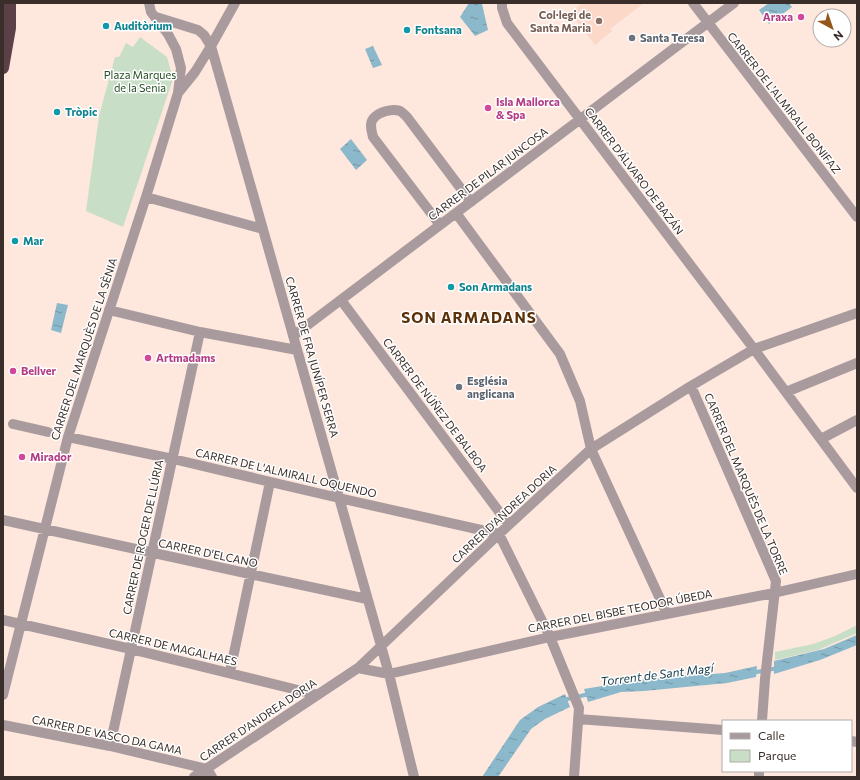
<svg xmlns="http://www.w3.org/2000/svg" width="860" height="780" viewBox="0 0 860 780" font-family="Commissioner,sans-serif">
<defs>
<pattern id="water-ripples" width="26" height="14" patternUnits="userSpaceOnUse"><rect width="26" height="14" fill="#8cb8cb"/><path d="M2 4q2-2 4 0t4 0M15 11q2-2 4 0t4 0" fill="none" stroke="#7396a5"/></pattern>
</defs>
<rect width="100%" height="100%" fill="#fee7dd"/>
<path fill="#fcd8c8" d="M582 3H644L610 29 612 31 595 45 571 13Z"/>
<path fill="#c9dec7" d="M140 37 167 57 173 79 123 227 86 211 99 116 115 57H119L126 43 133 47Z
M857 625V633L818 650 775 660V652L813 644 835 636Z"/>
<path fill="url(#water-ripples)" d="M469 3 482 4 488 30 475 36 460 17Z
M769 3H789L792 7 769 24 759 10Z
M373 46 382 65 373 68 365 49Z
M351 139 367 160 356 170 340 149Z
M57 303 68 305 61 333 51 330Z
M857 635V645L820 660 774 674V661L824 649Z
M757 666 756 677 727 683 644 691 621 692 588 702 584 689 644 679 725 673Z
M565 694 570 707 545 719 531 729 498 777H482L520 720 538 707Z"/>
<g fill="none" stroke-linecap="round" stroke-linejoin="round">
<path stroke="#8cb8cb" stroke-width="4" d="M751 673 778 668
M563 700 589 694"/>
<path stroke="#a99b9d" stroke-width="10" d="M149 3 151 12 168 34 176 49 181 68 178 93
M502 3V8L507 23 754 349 857 488
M693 3 857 217
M156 17 198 30 204 35 211 46 389 674 414 777
M146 197 263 229
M456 213 560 354 580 401 591 449 667 614
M440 225 373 137C372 132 369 124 373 119 378 112 392 108 400 111 402 112 405 115 407 117L471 202
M341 300 509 525
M109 310 200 332 297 350
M293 336 734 3
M691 386 776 581 765 679 762 721
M786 392 857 363
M13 424 48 432
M68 437 173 459 339 498 499 534 550 637 579 708 574 777
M821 439 857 420
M3 520 250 574 367 599
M3 620 131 649 318 695
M358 668 389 674 550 637 774 593 857 574
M230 672 270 482
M3 695 68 437 146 197 178 93 195 72 211 46 235 3
M578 719 723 730
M3 725 110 746 207 769 212 777
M851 741 857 742
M110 746 200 332
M194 777 358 668 499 534 591 449 691 386 754 349 857 313
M759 777V771"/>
<path stroke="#5b4147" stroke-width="12" d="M3 68 10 28V3"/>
</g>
<g fill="#d1479c" stroke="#fff" stroke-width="1.5">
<circle cx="801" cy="17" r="4"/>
<circle cx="488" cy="108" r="4"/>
<circle cx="148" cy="358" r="4"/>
<circle cx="13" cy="371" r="4"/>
<circle cx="22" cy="457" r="4"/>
</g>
<circle fill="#8d6e63" stroke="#fff" stroke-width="1.5" cx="599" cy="21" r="4"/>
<g fill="#0f9aa8" stroke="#fff" stroke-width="1.5">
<circle cx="106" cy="26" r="4"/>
<circle cx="407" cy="30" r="4"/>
<circle cx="57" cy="112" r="4"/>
<circle cx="15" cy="241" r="4"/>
<circle cx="451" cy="287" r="4"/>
</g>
<g fill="#6b7280" stroke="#fff" stroke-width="1.5">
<circle cx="632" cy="38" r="4"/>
<circle cx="459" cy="387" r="4"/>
</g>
<g text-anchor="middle" stroke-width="3" stroke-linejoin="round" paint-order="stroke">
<g font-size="11" font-weight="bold" fill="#785e54" stroke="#fff" text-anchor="end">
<text x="591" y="19">Col·legi de<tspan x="591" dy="13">Santa Maria</tspan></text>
</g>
<g font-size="11" font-weight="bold" fill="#b23c85" stroke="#fff" text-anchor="start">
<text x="793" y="21" text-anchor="end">Araxa</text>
<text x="496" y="106">Isla Mallorca<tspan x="496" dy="13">&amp; Spa</tspan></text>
<text x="156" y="362">Artmadams</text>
<text x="21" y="375">Bellver</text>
<text x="30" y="461">Mirador</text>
</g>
<g font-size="11" font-weight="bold" fill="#0d838f" stroke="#fff" text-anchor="start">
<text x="114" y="30">Auditòrium</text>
<text x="415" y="34">Fontsana</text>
<text x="65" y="116">Tròpic</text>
<text x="23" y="245">Mar</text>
<text x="459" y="291">Son Armadans</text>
</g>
<g font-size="11" font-weight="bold" fill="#5b616d" stroke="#fff" text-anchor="start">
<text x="640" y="42">Santa Teresa</text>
<text x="467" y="385">Església<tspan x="467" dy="13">anglicana</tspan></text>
</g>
<g font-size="11" fill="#244d22" stroke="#fff">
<text x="140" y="79">Plaza Marques<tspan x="140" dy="13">de la Senia</tspan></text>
</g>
<g font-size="11" fill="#392e29" stroke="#fff">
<text transform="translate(784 103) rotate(52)" y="4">CARRER DE L'ALMIRALL BONIFAZ</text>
<text transform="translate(634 171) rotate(53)" y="4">CARRER D'ÁLVARO DE BAZÁN</text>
<text transform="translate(488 174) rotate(-37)" y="4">CARRER DE PILAR JUNCOSA</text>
<text transform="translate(84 349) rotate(-72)" y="4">CARRER DEL MARQUÈS DE LA SÈNIA</text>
<text transform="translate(312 357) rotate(74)" y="4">CARRER DE FRA JUNÍPER SERRA</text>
<text transform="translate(435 405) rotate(53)" y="4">CARRER DE NÚÑEZ DE BALBOA</text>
<text transform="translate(286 473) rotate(13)" y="4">CARRER DE L'ALMIRALL OQUENDO</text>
<text transform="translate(746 484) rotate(67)" y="4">CARRER DEL MARQUÈS DE LA TORRE</text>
<text transform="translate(504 514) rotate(-43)" y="4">CARRER D'ANDREA DORIA</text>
<text transform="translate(143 537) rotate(-78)" y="4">CARRER DE ROGER DE LLÚRIA</text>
<text transform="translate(208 553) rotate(12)" y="4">CARRER D'ELCANO</text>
<text transform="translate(620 611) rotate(-11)" y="4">CARRER DEL BISBE TEODOR ÚBEDA</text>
<text transform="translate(173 647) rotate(13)" y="4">CARRER DE MAGALHAES</text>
<text transform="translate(258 720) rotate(-34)" y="4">CARRER D'ANDREA DORIA</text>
<text transform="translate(107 735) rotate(12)" y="4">CARRER DE VASCO DA GAMA</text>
</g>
<g font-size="12" font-style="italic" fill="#123948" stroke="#fff">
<text transform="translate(657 675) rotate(-7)" y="4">Torrent de Sant Magí</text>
</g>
<g font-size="15" font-weight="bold" letter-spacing="1" fill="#5c3109" stroke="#fff">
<text x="469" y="323">SON ARMADANS</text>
</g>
</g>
<rect width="860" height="780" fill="none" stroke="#392e29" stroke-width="8"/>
<rect x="722" y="720" width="130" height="52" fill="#ffffff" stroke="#b0aba9"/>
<rect x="730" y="733" width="20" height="6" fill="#a99b9d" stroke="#b0aba9"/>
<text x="758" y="740" font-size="12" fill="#392e29">Calle</text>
<rect x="730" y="750" width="20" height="12" fill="#c9dec7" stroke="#b0aba9"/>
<text x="758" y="760" font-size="12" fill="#392e29">Parque</text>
<g transform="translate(832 28) rotate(140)"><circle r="19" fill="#ffffff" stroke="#b0aba9"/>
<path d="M0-3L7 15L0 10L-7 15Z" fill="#95561e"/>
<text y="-6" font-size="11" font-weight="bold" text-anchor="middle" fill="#392e29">N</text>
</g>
</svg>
